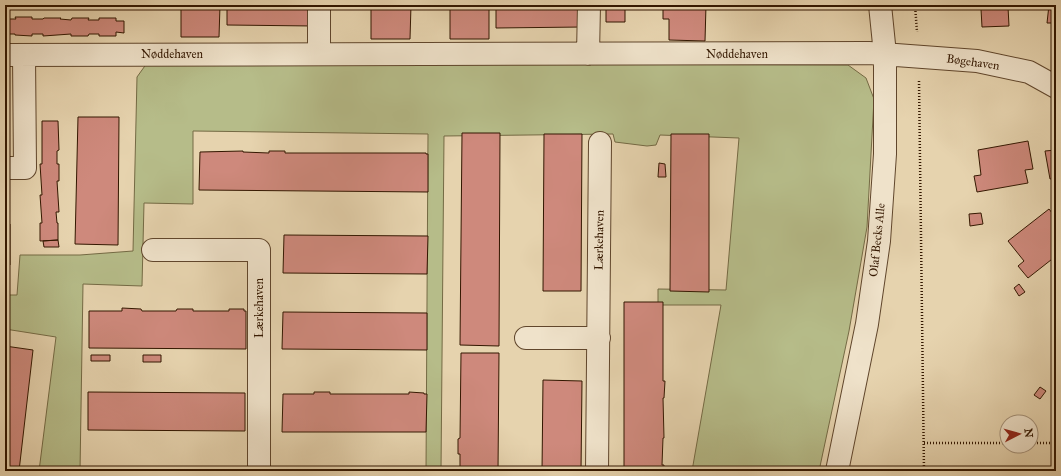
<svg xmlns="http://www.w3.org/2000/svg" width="1061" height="476" viewBox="0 0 1061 476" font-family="'IM FELL Great Primer',serif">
<rect width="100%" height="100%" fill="#e6d3ae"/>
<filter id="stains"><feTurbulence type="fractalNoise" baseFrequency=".005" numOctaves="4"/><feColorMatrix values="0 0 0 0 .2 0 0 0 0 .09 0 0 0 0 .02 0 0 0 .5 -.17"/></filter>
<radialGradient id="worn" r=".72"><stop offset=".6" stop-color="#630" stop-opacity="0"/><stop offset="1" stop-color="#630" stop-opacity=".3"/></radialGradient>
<path fill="#b6bc89" stroke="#746a44" d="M147 63 848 65 866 78 874 99 867 227 849 331 819 471H692L721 305H658V289L726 290 739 138 660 135 656 145 647 146 615 142 613 134 444 136 441 471H426L428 134 193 131V204L144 203 142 286 83 284 80 471H39L56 337 5 329V295H17L20 255H80L133 251 137 77Z"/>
<path fill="#ce897c" stroke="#331700" d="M181 5H220L219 37H181Z
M227 5H313V26L227 25Z
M371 5H411L410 39H371Z
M450 5H489V39H450Z
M496 5H583V27L496 28Z
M606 5H625V22H606Z
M663 5H706L705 41 669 40V19H663Z
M1049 5H1056V23H1047Z
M1008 7 1009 26 982 27 981 9Z
M15 17H32V19H43L44 18H61L60 19 71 20 72 18H89L88 20H99V18H116V21H124V33L116 32V36H99V34H89L88 36H71V34L43 36V34H32V36L15 35V34H5V19H16Z
M78 117H119L118 245 75 244Z
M42 121H58L59 150 57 151V164H59V181H57L59 212H56L57 223H58V240L40 241V223H42L40 195H42L40 164H42Z
M462 133H500L499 346 460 345Z
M544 134H582L581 291H543Z
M671 134H709V292L670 291Z
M1028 141 1033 169 1025 170 1028 183 977 192 974 176 981 175 978 150Z
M1056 150V178L1050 179 1045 151Z
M243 151V152L269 153V151H285V153H426V154H428V192L199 190 200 152Z
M659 163 665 164 666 177H658Z
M1049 209 1056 218V256L1028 278 1018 266 1024 261 1008 241Z
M981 213 983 224 970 226 969 214Z
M5 224H10V265H5Z
M284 235 428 236 427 274 283 273Z
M58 240 59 247H44L43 241Z
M1019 284 1025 292 1019 296 1014 288Z
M624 302H663V381H665L664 398H663L664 438H663L662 465H664V471H624Z
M122 308 141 309 142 311H176L177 309H193V311H229V309H244V311H246V349L89 348V311H122Z
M283 312 427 313V350L282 349Z
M5 346 33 350 19 471H5Z
M461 353H499L498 471H460V454H458V439L460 438Z
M91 355H110V361H91Z
M143 355H161V362H143Z
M543 380 582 381 581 471H542Z
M1040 387 1046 391 1040 399 1034 395Z
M88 392 245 393V431L88 430Z
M314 392H330V394H409V392L424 393V394H427L426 432H282L283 394H314Z
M121 467H141L140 469 245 470V471H88V469H121Z
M283 470 378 471H283Z"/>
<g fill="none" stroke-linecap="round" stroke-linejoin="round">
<defs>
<path id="minor" d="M319 54V5
M588 54 589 5
M5 55 869 53 977 61 1029 72 1056 87
M5 168H25L24 55
M153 250H259V471
M526 338H599
M597 471 600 143
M837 471 867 324 879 241 885 154V54L880 5"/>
</defs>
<use href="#minor" stroke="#60462c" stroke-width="24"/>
<path stroke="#331700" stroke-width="2.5" stroke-dasharray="1 2" stroke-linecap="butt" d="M915 5 917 32
M919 81 924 471
M924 443H1007
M1031 443H1056"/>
<use href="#minor" stroke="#efe2ca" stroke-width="22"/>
</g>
<g text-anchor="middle" stroke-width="3.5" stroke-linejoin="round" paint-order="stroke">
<g font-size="12" fill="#331700" stroke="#efe2ca">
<text x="172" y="58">Nøddehaven</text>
<text x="737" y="58">Nøddehaven</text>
<text transform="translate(973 62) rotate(8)" y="4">Bøgehaven</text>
<text transform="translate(599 240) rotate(-89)" y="4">Lærkehaven</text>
<text transform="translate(877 240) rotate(-84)" y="4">Olaf Becks Alle</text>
<text transform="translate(259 308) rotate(-90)" y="4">Lærkehaven</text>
</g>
</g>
<rect width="1061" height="476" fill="none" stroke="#e6d3ae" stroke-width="20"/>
<rect x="6" y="6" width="1049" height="464" fill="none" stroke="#331700" stroke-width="2"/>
<rect x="10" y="10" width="1041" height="456" fill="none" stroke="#331700"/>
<g transform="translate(1019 434) rotate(84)"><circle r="19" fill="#efe2ca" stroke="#a49179"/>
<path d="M0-3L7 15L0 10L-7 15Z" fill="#8f2418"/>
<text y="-6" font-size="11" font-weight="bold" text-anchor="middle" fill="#331700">N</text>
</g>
<rect width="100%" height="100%" filter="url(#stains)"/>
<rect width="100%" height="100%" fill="url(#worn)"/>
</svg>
